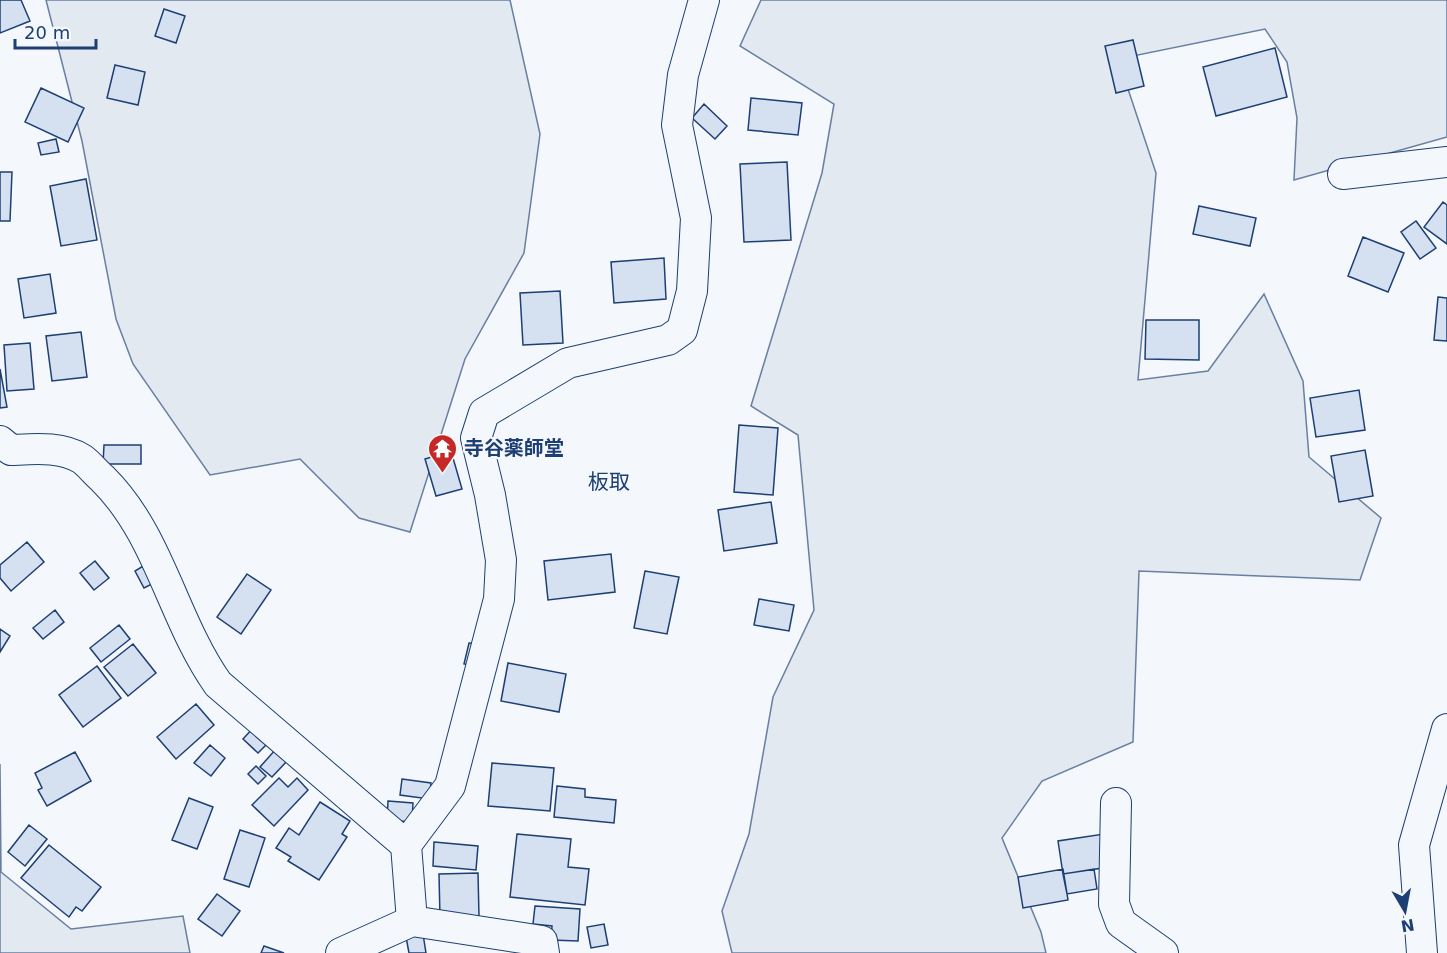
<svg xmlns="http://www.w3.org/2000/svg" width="1447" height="953" viewBox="0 0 1447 953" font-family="'DejaVu Sans','Noto Sans JP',sans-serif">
<rect width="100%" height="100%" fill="#f4f7fb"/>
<path fill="#e3e9f0" stroke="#687fa3" stroke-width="1.5" d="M46 0H510L540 134 524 253 465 359 410 532 359 518 300 459 210 475 133 364 116 319 82 141Z
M761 0H1447V137L1294 180 1297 118 1287 62 1265 29 1118 59 1156 173 1138 380 1208 371 1264 294 1303 381 1309 457 1381 518 1360 580 1139 571 1133 742 1042 781 1002 838 1041 932 1046 953H732L722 911 749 834 773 697 814 610 798 435 751 406 822 173 834 104 740 46Z
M0 764 1 872 71 929 183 916 190 953H0Z"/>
<path fill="#d5e0f0" stroke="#1d3f73" stroke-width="1.5" d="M0 0H21L30 21 0 33Z
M164 9 185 16 176 43 155 36Z
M1133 40 1144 86 1116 93 1105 46Z
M1275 48 1287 97 1216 116 1203 67Z
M115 65 145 72 138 105 107 98Z
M41 88 84 108 68 142 25 122Z
M751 98 802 103 798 135 748 130Z
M704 104 727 126 715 139 692 118Z
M56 139 59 152 41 155 38 143Z
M787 162 791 240 744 242 740 164Z
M0 172H12L10 221H0Z
M86 179 97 240 61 246 50 186Z
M1443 202 1447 205V244L1424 227Z
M1199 206 1256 218 1250 246 1193 234Z
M1416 221 1436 248 1420 259 1401 232Z
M1363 237 1404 253 1388 292 1348 276Z
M664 258 666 299 614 303 611 262Z
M50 274 56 313 24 318 18 279Z
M560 291 563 343 523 345 520 293Z
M1438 297 1447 298V341L1434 340Z
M1146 320H1199V360L1145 359Z
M81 332 87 377 52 381 46 336Z
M30 343 34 389 7 391 4 345Z
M0 369 7 407 0 408Z
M1359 390 1365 430 1316 437 1310 398Z
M739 425 778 428 773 495 734 492Z
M104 445H141V464H103Z
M1365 450 1373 496 1339 502 1331 456Z
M451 451 462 489 436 496 425 459Z
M771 502 777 543 724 551 718 510Z
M27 542 44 562 11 591 0 578V565Z
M611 554 615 592 548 600 544 561Z
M95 561 109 578 94 590 80 573Z
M148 563 158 581 144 588 135 571Z
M645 571 679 577 667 634 634 628Z
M247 574 271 590 241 634 217 617Z
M759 599 794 605 789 631 754 625Z
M55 610 64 622 43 639 33 628Z
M119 625 130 639 101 662 90 648Z
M0 629 10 636 0 652Z
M469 643 481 645 476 666 464 664Z
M133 644 156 673 128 696 104 667Z
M508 663 566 674 559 712 501 701Z
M97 666 121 698 83 727 59 695Z
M196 704 214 725 176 759 157 737Z
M254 727 269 742 258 753 243 739Z
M210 745 225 758 211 776 194 763Z
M276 749 288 760 272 777 260 767Z
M75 752 91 781 47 806 38 790 42 788 35 773Z
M492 763 554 768 550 811 488 806Z
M256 766 266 776 258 784 248 774Z
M279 778 288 787 297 778 308 790 274 826 252 805Z
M402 779 431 783 429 799 400 795Z
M557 786 585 789V797L616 800 614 823 554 817Z
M189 798 213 807 197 849 172 840Z
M388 801 413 803 412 822 387 820Z
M320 802 350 821 342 834 347 837 319 880 288 861 291 857 276 848 289 828 299 835Z
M29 825 47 839 25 866 8 852Z
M240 830 265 838 249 887 224 879Z
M517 834 571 839 568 867 589 869 585 905 510 897Z
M1104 834 1109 867 1063 874 1058 841Z
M434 842 478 846 476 870 433 866Z
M49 845 101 887 82 911 76 907 69 917 21 878Z
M1063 869 1068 900 1023 908 1018 877Z
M1094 869 1097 889 1067 894 1063 874Z
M478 873 479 917 440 918 439 874Z
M217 894 240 911 222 936 198 919Z
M535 906 580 909 578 941 551 940 552 926 533 924Z
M604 924 608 945 591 948 587 927Z
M423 934 426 953H409L406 937Z
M264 946 284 953H261Z"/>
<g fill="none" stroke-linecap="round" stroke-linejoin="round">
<defs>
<path id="minor" d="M1343 174 1447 162
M0 441 11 450C34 449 61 446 82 459 89 464 96 473 102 478 160 535 172 619 218 684L406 845
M1116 803 1114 904 1121 923 1163 953
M341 953 412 921
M544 953 542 941 412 921 406 845 450 786 499 599 501 560 490 495 476 438 484 413 568 363 668 340 682 330 692 291 696 218 677 125 683 75 704 0
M1422 953 1414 845 1447 729"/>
</defs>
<use href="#minor" stroke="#1d3f73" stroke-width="32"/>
<use href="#minor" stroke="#f4f7fb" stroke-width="30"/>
</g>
<defs>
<symbol id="temple-pin" viewBox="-11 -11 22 30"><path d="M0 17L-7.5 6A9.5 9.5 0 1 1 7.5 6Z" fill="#c62828" stroke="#f4f7fb"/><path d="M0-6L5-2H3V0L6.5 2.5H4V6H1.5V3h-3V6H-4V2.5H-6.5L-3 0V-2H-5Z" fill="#fff"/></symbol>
</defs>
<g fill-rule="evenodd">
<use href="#temple-pin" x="426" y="432" width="33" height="45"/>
</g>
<g text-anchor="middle" stroke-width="4.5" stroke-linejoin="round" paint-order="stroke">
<g font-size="20" font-weight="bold" fill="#1d3f73" stroke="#f4f7fb" text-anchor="start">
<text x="464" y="455">寺谷薬師堂</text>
</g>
<g font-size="21" fill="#1d3f73" stroke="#f4f7fb">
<text x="609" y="489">板取</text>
</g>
</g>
<g transform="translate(1405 911) rotate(170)" stroke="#f4f7fb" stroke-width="4.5" paint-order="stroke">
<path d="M0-4.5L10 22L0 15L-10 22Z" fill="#1d3f73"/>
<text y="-9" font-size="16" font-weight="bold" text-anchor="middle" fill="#1d3f73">N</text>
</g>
<path d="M15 39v9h81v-9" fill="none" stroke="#1d3f73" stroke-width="3"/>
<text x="24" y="39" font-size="18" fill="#1d3f73" stroke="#f4f7fb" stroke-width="4.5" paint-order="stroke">20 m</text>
</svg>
